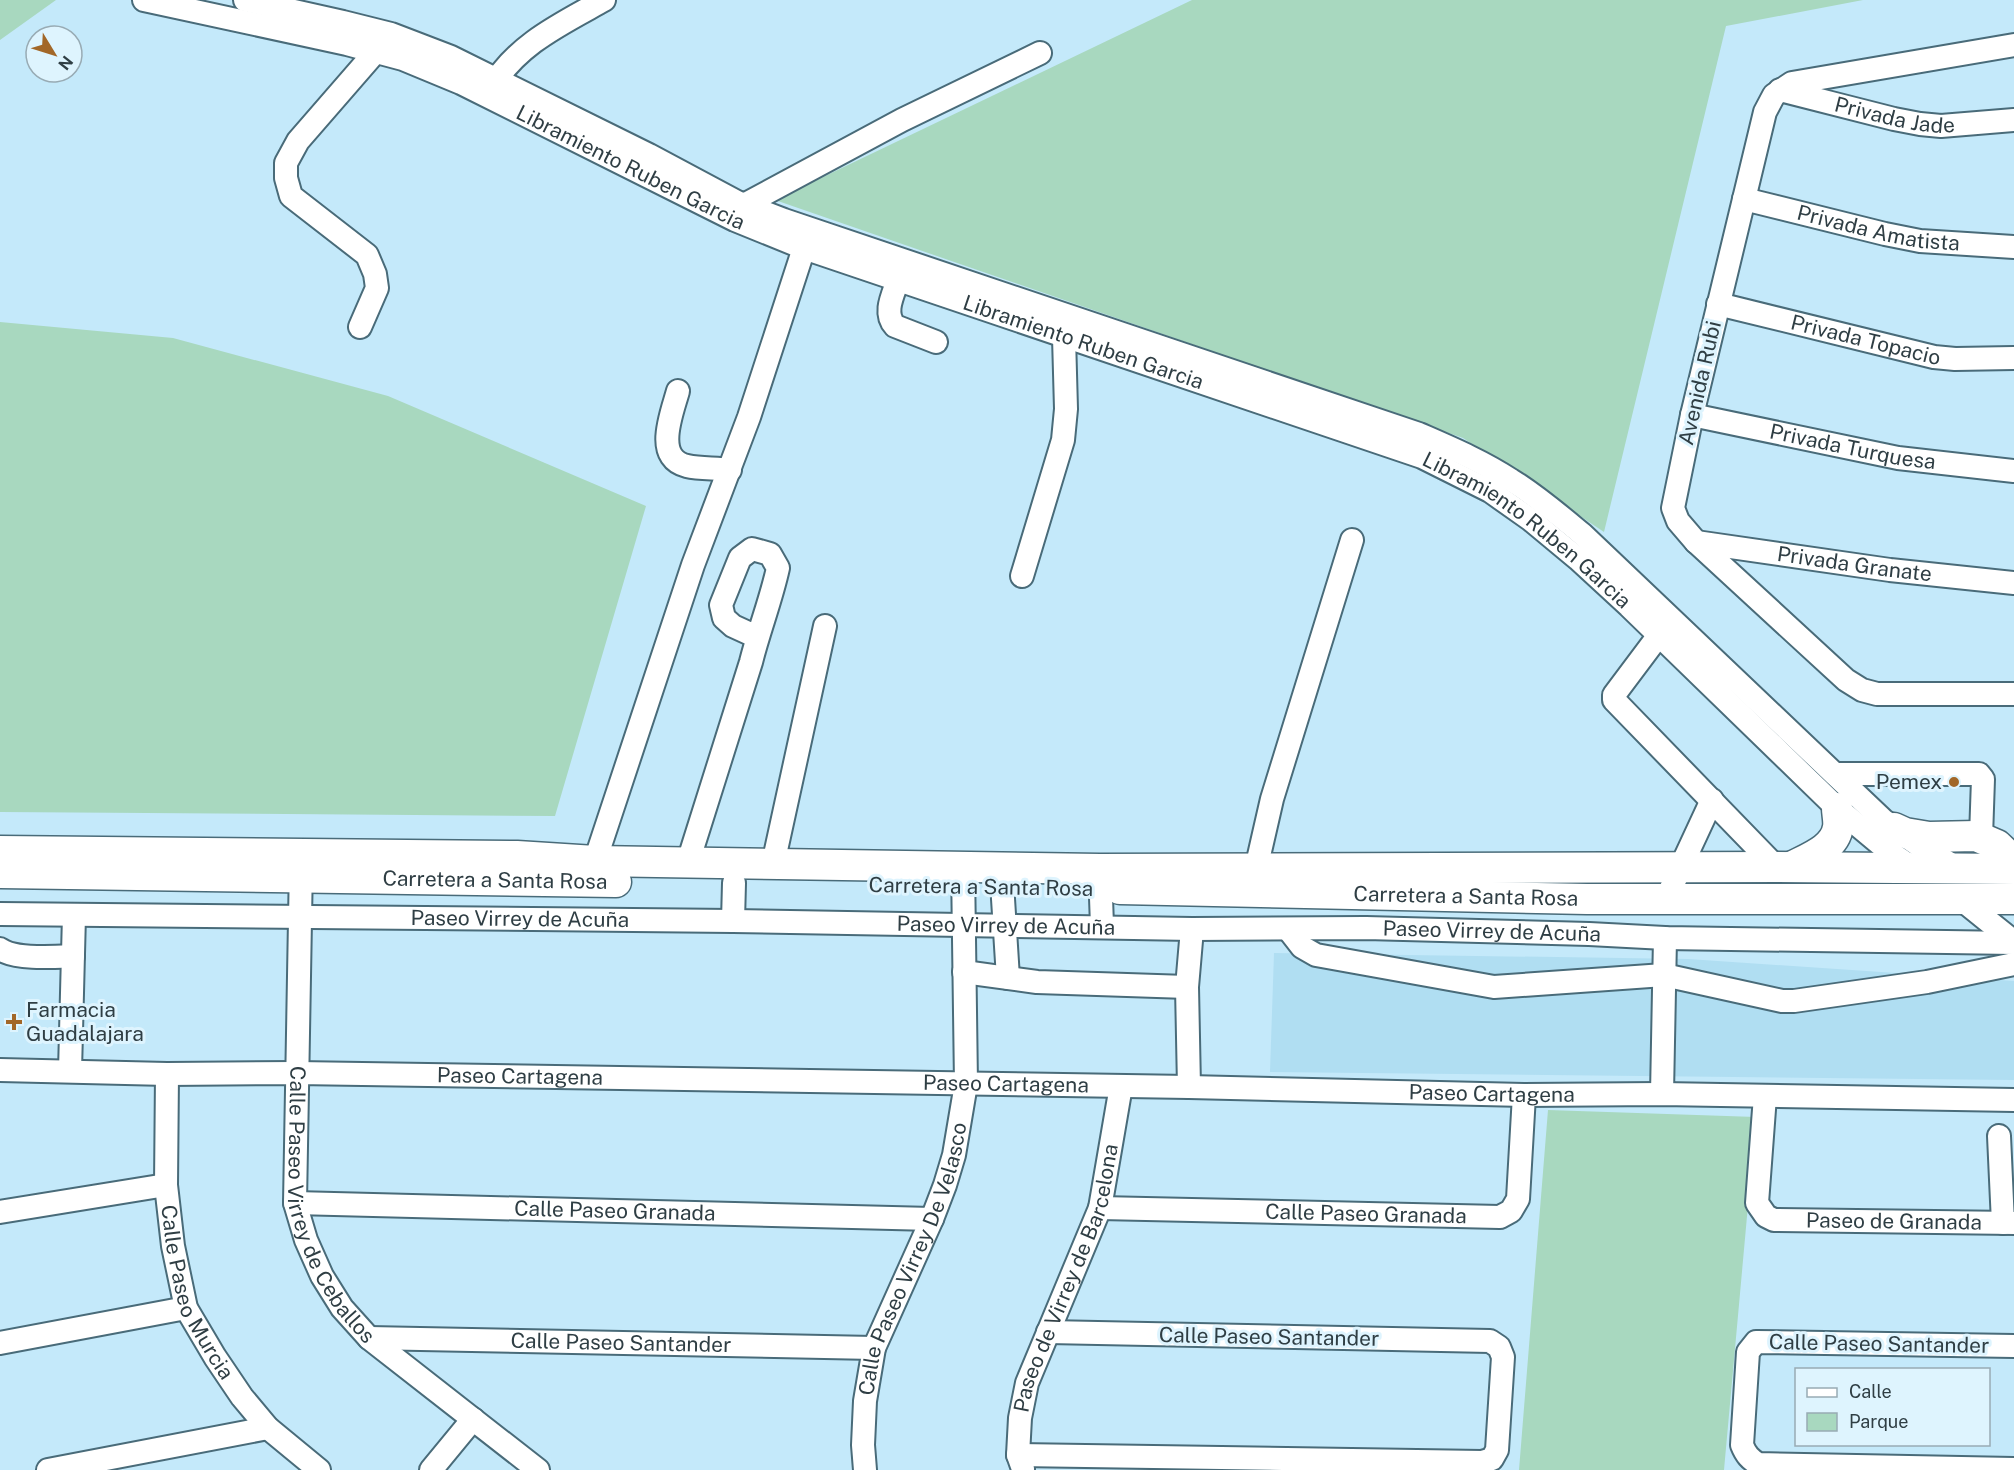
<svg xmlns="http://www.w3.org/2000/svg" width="2014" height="1470" viewBox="0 0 2014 1470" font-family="'Public Sans',sans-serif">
<rect width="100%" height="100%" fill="#c4e9fa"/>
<path fill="#b0def2" d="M1274 953 1688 959 2014 981V1080L1270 1072Z"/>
<path fill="#a8d8bf" d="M0 0H56L0 40Z
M1192 0H1863L1726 26 1604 532 1463 438 775 200Z
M0 322 173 338 388 396 646 506 555 816 0 812Z
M1548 1110 1756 1117 1724 1470H1519Z"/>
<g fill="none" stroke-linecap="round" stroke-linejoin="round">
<defs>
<g id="minor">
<path id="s1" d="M144 0 347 44 403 59 461 83 735 220 804 248 1422 457 1490 491 1531 520 1578 559 1629 606 1837 808 1891 853 1916 870"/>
<path d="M245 0 343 22 391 34 451 57 649 155 737 202 784 220 1419 434C1451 448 1482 461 1511 480 1537 496 1559 515 1582 534L1883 820 1917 844 1957 868"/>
<path d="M2014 45 1792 83 1774 95 1765 112 1692 415 1673 508 1678 521 1696 542 1846 680 1862 690 1877 694H2014"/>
<path d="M490 90C515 45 561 24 604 0"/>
<path id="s2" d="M1780 90 1894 119 1920 124 1941 126 2014 120"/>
<path id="s3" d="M1744 199 1885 234 1920 241 2014 247"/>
<path d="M744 205 902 120 1040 53"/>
<path d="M898 280C893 295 883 313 895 326L936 342"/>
<path id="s4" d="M1718 304 1934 357 1955 359 2014 358"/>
<path d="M360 327 377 288 375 274 367 255 291 196 286 178V163L298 141 384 42"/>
<path d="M678 391C672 413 653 458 687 466 700 469 716 468 730 470"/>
<path id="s5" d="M1692 415 1898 458 2014 471"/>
<path id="s6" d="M1696 542 1890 570 2014 583"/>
<path d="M1022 576 1063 440 1066 409 1064 337"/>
<path d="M1659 635 1614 695V700L1776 867"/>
<path d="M1835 774H1979L1983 779 1981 837"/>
<path d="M595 861 693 565 749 417 804 248"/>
<path d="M688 862 751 662C759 630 771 600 778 568L770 554 752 549 740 558 721 605 724 618 733 626 757 637"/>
<path id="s7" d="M301 863 295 1203 306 1240 322 1276 342 1308 369 1338 538 1470"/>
<path d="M773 864 825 626"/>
<path d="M1001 867 1008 978"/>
<path d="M1100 869 1102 926"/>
<path d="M1253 882 1272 799 1352 540"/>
<path d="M1957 896 2014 942"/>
<path d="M1666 899 1712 800"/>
<path id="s8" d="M0 914 733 921 1192 929 1366 928 1589 934 1665 938 2014 943"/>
<path d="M733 921 734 883"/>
<path d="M1288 929 1302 947 1316 955 1494 987 1664 975 1782 1001H1794L1927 982 2014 964"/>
<path d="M0 949C15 960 54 957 73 956"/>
<path d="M964 972 1037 982 1187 987"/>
<path id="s9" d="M0 1070 167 1074 297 1073 1189 1087 1524 1095 1662 1094 2014 1100"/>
<path d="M70 1071 74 915"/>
<path id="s10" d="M167 1074 166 1185 173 1246 186 1308 215 1357 242 1397 268 1428 319 1470"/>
<path d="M1189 1087 1187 987 1192 929"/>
<path d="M1662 1094 1665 938"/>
<path id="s11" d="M1765 1096 1757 1203 1766 1216 1774 1220 2014 1223"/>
<path d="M1999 1136 2003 1223"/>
<path id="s12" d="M295 1203 932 1219"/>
<path id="s13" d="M1100 1208 1500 1217 1511 1211 1518 1199 1524 1095"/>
<path d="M0 1212 166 1185"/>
<path id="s14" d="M369 1338 874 1348"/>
<path d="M0 1343 186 1308"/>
<path d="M2014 1346 1756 1342 1748 1352 1742 1445C1746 1455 1750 1459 1758 1464L2014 1469"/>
<path d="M1018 1455 1482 1462 1492 1459 1497 1450 1503 1357 1499 1347 1490 1341 1048 1332"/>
<path id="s15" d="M1023 1469 1018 1455 1020 1418 1027 1383 1100 1208 1121 1086"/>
<path d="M48 1470 268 1428"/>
<path d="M431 1470 473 1419"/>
<path id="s16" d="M865 1470 863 1445 865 1401 874 1348 932 1219 945 1185 954 1155 966 1084 963 866"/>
</g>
<g id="major">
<path d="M1894 828 1905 833 1929 837 1976 836 1997 845 2014 861"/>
<path d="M0 851 517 856 595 861 1100 869 1776 867 2014 869"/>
<path d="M1791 867C1808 858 1835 849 1838 827 1839 821 1837 814 1837 808"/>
<path id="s17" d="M0 873 616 882"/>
<path id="s18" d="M1120 889 1587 899H2014"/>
</g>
</defs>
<use href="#minor" stroke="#496b79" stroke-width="26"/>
<use href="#major" stroke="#496b79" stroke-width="33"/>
<use href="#minor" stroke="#fff" stroke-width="22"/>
<use href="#major" stroke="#fff" stroke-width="30"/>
</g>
<g fill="#a26728" stroke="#def4fe" stroke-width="2">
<circle cx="1954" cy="782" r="6"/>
<path d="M11 1013h6v6h6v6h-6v6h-6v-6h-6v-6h6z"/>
</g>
<g text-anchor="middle" stroke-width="6" stroke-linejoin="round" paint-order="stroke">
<g font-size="21" fill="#2f3e44" stroke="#def4fe">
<text dy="7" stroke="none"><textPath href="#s2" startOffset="118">Privada Jade</textPath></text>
<text dy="7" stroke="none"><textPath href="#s1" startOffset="518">Libramiento Ruben Garcia</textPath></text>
<text dy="7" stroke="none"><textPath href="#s3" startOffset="138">Privada Amatista</textPath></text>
<text dy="7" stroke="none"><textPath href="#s4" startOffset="152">Privada Topacio</textPath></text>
<text dy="7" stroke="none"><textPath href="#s1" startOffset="1004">Libramiento Ruben Garcia</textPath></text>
<text transform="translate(1700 383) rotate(-77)" y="7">Avenida Rubi</text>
<text dy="7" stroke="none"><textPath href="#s5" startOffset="164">Privada Turquesa</textPath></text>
<text dy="7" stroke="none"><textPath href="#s1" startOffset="1490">Libramiento Ruben Garcia</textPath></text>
<text dy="7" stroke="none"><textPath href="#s6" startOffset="160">Privada Granate</textPath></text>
<text dy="7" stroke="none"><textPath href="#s17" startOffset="495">Carretera a Santa Rosa</textPath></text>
<text transform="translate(981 887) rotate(1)" y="7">Carretera a Santa Rosa</text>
<text dy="7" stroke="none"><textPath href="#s18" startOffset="346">Carretera a Santa Rosa</textPath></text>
<text dy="7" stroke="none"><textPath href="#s8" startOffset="520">Paseo Virrey de Acuña</textPath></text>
<text dy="7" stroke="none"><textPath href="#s8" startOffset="1006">Paseo Virrey de Acuña</textPath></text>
<text dy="7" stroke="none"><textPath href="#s8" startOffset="1492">Paseo Virrey de Acuña</textPath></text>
<text dy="7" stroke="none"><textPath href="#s9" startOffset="520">Paseo Cartagena</textPath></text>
<text dy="7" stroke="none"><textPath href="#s9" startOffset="1006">Paseo Cartagena</textPath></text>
<text dy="7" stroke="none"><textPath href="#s9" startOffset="1492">Paseo Cartagena</textPath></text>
<text dy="7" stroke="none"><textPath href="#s7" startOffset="351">Calle Paseo Virrey de Ceballos</textPath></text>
<text dy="7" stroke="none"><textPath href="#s12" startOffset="320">Calle Paseo Granada</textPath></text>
<text dy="7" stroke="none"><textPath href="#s13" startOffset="266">Calle Paseo Granada</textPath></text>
<text dy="7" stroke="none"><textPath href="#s11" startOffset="252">Paseo de Granada</textPath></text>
<text dy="7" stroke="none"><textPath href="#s16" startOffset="220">Calle Paseo Virrey De Velasco</textPath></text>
<text dy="7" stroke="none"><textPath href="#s15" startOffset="200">Paseo de Virrey de Barcelona</textPath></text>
<text dy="7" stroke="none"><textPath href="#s10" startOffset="224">Calle Paseo Murcia</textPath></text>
<text transform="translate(1269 1337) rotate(1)" y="7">Calle Paseo Santander</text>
<text dy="7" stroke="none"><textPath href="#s14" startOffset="252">Calle Paseo Santander</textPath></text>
<text transform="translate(1879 1344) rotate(1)" y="7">Calle Paseo Santander</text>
</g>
<g font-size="21" fill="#2f3e44" stroke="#def4fe" text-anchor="end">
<text x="1942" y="789">Pemex</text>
<text x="26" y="1017" text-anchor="start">Farmacia<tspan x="26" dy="24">Guadalajara</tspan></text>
</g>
</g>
<rect x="1795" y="1368" width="195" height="78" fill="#def4fe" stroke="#98abb4" stroke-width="1.5"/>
<rect x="1807" y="1388" width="30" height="9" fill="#ffffff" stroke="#98abb4" stroke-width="1.5"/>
<text x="1849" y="1398" font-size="18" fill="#2f3e44">Calle</text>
<rect x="1807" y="1413" width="30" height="18" fill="#a8d8bf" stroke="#98abb4" stroke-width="1.5"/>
<text x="1849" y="1428" font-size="18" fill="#2f3e44">Parque</text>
<g transform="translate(54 54) rotate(128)"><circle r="28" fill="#def4fe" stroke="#98abb4" stroke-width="1.5"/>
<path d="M0-4.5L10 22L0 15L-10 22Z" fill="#a26728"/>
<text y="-9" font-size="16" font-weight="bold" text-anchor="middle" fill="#2f3e44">N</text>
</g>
</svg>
